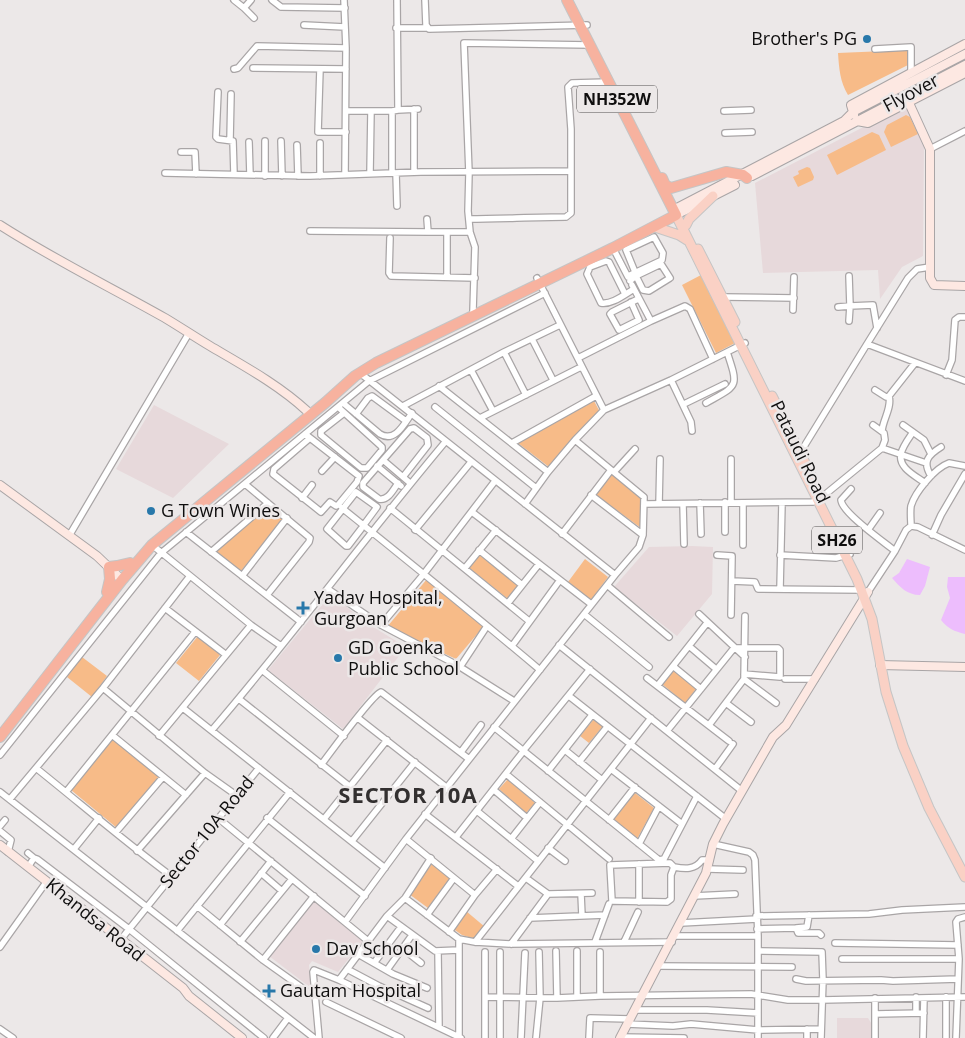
<svg xmlns="http://www.w3.org/2000/svg" width="965" height="1038" viewBox="0 0 965 1038" font-family="'Open Sans',sans-serif">
<rect width="100%" height="100%" fill="#ece8e8"/>
<path fill="#e7d9db" d="M906 105 924 141 923 256 902 267 880 299 878 270 763 273 755 183Z
M154 405 229 444 173 498 116 469Z
M692 546 713 547 712 594 677 636 614 587 649 547Z
M331 594 365 622 406 647 343 729 268 670Z
M314 901 363 941 338 972 312 961 309 965 311 988 269 956Z
M837 1018H868L873 1026V1038H837Z"/>
<path fill="#f7bb88" d="M908 50V65L848 95C840 82 839 68 838 53Z
M906 115 910 117 918 134 891 147 884 132 887 125Z
M872 132 879 135 886 150 837 175 827 155Z
M807 167 810 168 814 177 813 180 798 187 793 177 799 174 798 171Z
M701 275 735 343 716 353 682 285Z
M594 401 600 412 549 467 518 443Z
M612 474 641 498V528L596 495Z
M267 506 283 519 241 571 216 551Z
M480 555 518 585 508 599 469 568Z
M585 559 608 577 591 600 568 582Z
M427 579 484 626 456 659 387 627Z
M198 636 220 655 199 681 176 663Z
M82 657 107 676 92 697 67 677Z
M673 670 696 689 685 703 662 684Z
M594 719 603 726 589 743 580 736Z
M113 738 159 776 117 828 71 790Z
M508 779 535 803 526 813 499 789Z
M635 793 654 808 637 839 613 820Z
M432 864 450 878 428 908 409 894Z
M466 911 485 927 475 939 462 935 452 928Z"/>
<path fill="#edbdfd" d="M907 559 930 567 925 586 920 595C907 595 900 587 892 578L899 573Z
M948 577H965V634C954 631 948 629 941 620L950 598 947 587Z"/>
<g fill="none" stroke-linecap="round" stroke-linejoin="round">
<defs>
<path id="street" d="M234 0 244 8
M251 0 244 8 254 18
M272 0 281 7 345 8
M344 0 346 48 345 174
M425 0 426 25 429 29 587 25
M304 25 345 27
M396 28H427
M875 49 911 47V73
M253 68 346 69
M234 69 238 68 257 46 346 48
M320 69 318 132H346
M218 92 216 137 218 139 233 141 234 174
M414 109V172
M398 110 418 109
M346 111H392V173
M392 111 398 110V108L397 0
M724 111 751 110
M725 133 752 132
M230 140 231 94
M265 141V176
M281 141 282 176
M249 142 250 175
M320 143V176
M297 145 298 176
M930 149 965 131
M181 152H195L196 174
M165 173 310 176 421 172 570 171
M370 173 371 111
M396 173 397 206
M469 219C501 219 533 217 566 217L571 213V129L568 87 572 83 608 82
M310 231 428 232 427 219
M428 232H470
M390 238 389 273 391 276 475 278
M613 248 628 277
M628 276 662 260 663 253 654 237 626 250 635 272
M849 276 850 306 873 305 877 328
M447 277V232
M537 278 604 410
M630 281 636 276 661 264 670 278 649 291 643 290 636 276
M632 285 651 321
M625 294 609 262 606 261 590 267 587 274 601 303C612 305 625 294 634 289
M724 297 794 298
M631 302 639 320 619 330 610 314 612 312 638 299
M838 307 850 306 849 321
M793 310 794 277
M473 311 475 247 470 232 468 211 469 173 464 43 590 45
M532 339 553 380
M867 344 908 278 917 269 930 267
M504 352 526 395
M578 358 651 321 685 306 690 309 713 359
M471 370 493 411
M360 373 615 575
M946 375 952 360 955 320 959 317H965
M671 380 691 422 692 431
M439 386 548 472
M875 390 886 397 889 396 915 363
M343 403 380 434C395 443 404 424 412 413
M706 403C738 385 739 388 727 352
M684 404 725 384
M403 406 504 352 560 325
M338 407 382 447V450L367 468H361L321 435V431L344 413
M435 407 536 488
M356 414 368 398 372 396 406 421
M480 418 581 367
M903 425 924 440 931 454
M882 431C883 419 892 408 889 396
M913 432C909 438 902 447 901 454 898 468 916 476 925 483
M305 434 359 476 357 482 338 505 336 506 330 502 321 512 273 474 274 469 310 438
M575 440 644 497 643 535
M512 443 596 396
M882 448 926 463
M800 453 867 344 965 381
M731 459V502
M383 460 410 483
M377 466 401 486
M322 471 335 457
M614 472 635 449
M931 476C922 462 928 455 941 447
M398 483C393 490 388 501 379 499L363 487V483L410 429 414 428 427 438 428 445 403 477
M245 484 310 538 309 542 267 595
M851 489 841 500C842 513 884 542 895 551
M302 498 312 485
M700 503 701 534
M525 504 548 472 575 440 604 410 671 380 745 343
M644 504 813 502 822 497 882 448 885 440 884 433 873 425
M659 504 660 459
M683 504 684 544
M342 508C408 561 475 615 540 670
M390 508 529 621
M472 512 591 604
M911 526C911 520 910 513 911 506 915 492 935 468 949 463L965 466
M911 526 918 527 965 550
M361 529 348 546H346L327 529 356 492 377 507 363 526
M415 530 471 462
M868 530 880 513
M186 532 301 622
M725 532V502
M562 534 611 470
M932 535 941 515 965 474
M69 536 189 333
M152 545 251 625 281 646
M743 545V503
M479 550 522 585
M211 552 268 503
M717 555 732 556 731 615
M780 555 836 558 850 554
M465 568 496 530
M242 576 287 518
M732 581 755 582 758 589 862 590
M607 585 669 637
M328 589 381 625 457 665 514 701
M780 589 782 503
M868 592 895 551 906 530 911 526
M508 603 539 564
M165 608 225 654
M584 614 649 667
M699 614 745 657
M381 625 423 575 495 481
M559 645 742 791
M512 646 560 580
M689 646 716 669
M673 666 701 689
M460 667 487 626
M262 670 344 736
M647 678 729 741
M744 679 776 703
M785 679H815
M658 685 707 623
M103 688 205 773 236 795
M569 696 726 819
M239 699 349 786
M726 703 751 722
M183 708 385 868
M358 718 446 787
M709 725 744 679 745 616
M494 727 659 860 664 859 697 796
M212 730C293 636 366 536 446 441
M667 731 734 648H778L780 650V677L744 674
M112 735 186 795
M159 736 251 625
M565 750 602 780
M523 751 590 669
M461 752 481 725
M0 755 161 553 369 381 545 293
M579 762 607 727
M321 765C331 752 371 696 381 692L469 759
M36 768C81 804 125 842 171 876
M611 769 682 824
M715 769 733 744
M548 771 592 715
M506 774 609 859
M494 790 527 818
M0 792 314 1038
M66 792 195 632
M10 799 103 688 190 576
M477 811 538 861
M425 814 518 886
M218 818 368 941
M267 818 365 896
M324 819 387 740
M609 820 635 787
M0 826 5 820
M0 831 11 840 8 852
M116 832 163 777
M456 837 522 753
M406 839 475 895
M511 839 540 802
M352 841 415 762
M639 844 659 806
M713 844 749 852 753 855 755 860 758 936V1038
M548 848 565 861
M74 849 99 818
M137 851 205 773
M28 853 34 858
M28 867 34 858 37 859 129 929 264 1038
M674 867 670 863 610 865 612 901 667 902 671 899V875L674 867C685 869 695 870 702 860H709
M708 869 743 870
M261 873 282 891
M526 878 548 894 592 893
M581 894 582 916
M694 896 735 894
M405 898 459 939 475 942 511 944 672 942
M639 902V864
M197 906 263 960 315 997
M427 915 454 878
M387 916 435 951 459 950
M756 916 869 914 902 910 965 907
M530 918 605 915
M345 922 406 839 615 575 639 547 643 535 591 495
M681 923 757 919
M220 925 271 861
M796 928 807 927 809 915
M757 929 796 928 798 933H819L821 935
M177 931 290 792
M449 932 475 895 497 869
M674 936H758
M240 942 292 879
M475 942 651 718
M595 942 609 904
M624 942 638 912
M118 943 259 768
M835 943 958 945
M511 944 548 894
M0 947 47 881
M402 948 421 963
M556 951 557 998
M577 951V997
M758 951 822 952 823 980 821 1038
M438 952 439 1027
M485 952V1038
M600 952V996
M358 954 393 974 427 988
M842 959H959
M263 960 314 896
M374 963 401 927
M658 966 792 967
M347 969 379 986 428 1008
M387 970 412 935
M796 979 806 981 881 980 893 981 958 979
M339 980 387 916 405 898 431 858
M485 997 557 998 600 996 751 994 788 1000H822L965 997
M326 1002 401 1038
M635 1010H707L758 1013
M916 1013V997
M875 1014 924 1013
M627 1024 673 1026 691 1024 758 1030 821 1029
M0 1029 13 1038
M459 1037V939
M621 1037 684 1038
M273 1038 288 1018
M319 1038 313 972 314 970 339 980 461 1038
M500 1038V952
M521 1038 525 953
M536 1038 540 998 539 952
M589 1038 590 1018 630 1019
M807 1038V1029
M875 1038V998
M923 1038 924 998
M946 1038V997
M956 1038 959 959 956 922 958 919 965 917"/>
<path id="secondary" d="M909 103 930 149V278L934 285 965 286
M854 115 851 105 965 44
M857 121 868 123 965 73
M752 176 965 65
M673 210 844 121 853 112 965 54
M676 215 735 185
M0 225C53 259 110 287 165 318 180 327 195 337 210 346 244 366 279 385 307 411
M0 485 97 556 122 580
M880 665 965 667
M0 845 183 988 189 996 242 1038
M620 1038 706 873 713 844 723 824 773 737 786 725 868 592"/>
<path id="primary" d="M676 215 857 579 872 619 886 692 903 746 929 808 965 877
M686 225 689 219 713 196
M655 227 679 235 687 240
M698 249 735 322
M772 396 813 479"/>
<path id="highway" d="M662 178 665 185 671 188 726 172 743 175 747 178
M107 592 110 579 109 567 117 566 130 563
M0 737 122 580 152 545 325 403 355 376 376 363 613 248 676 215 567 0"/>
</defs>
<use href="#street" stroke="#a9a5a6" stroke-width="8"/>
<use href="#secondary" stroke="#a9a5a6" stroke-width="10"/>
<use href="#primary" stroke="#c5c5c5" stroke-width="11"/>
<use href="#highway" stroke="#c5c5c5" stroke-width="12"/>
<use href="#street" stroke="#fff" stroke-width="5.5"/>
<use href="#secondary" stroke="#fde8e2" stroke-width="8"/>
<use href="#primary" stroke="#fad1c5" stroke-width="9"/>
<use href="#highway" stroke="#f7b29f" stroke-width="10"/>
</g>
<g fill="#2878aa" stroke="#ece8e8" stroke-width="2">
<circle cx="867" cy="39" r="5"/>
<circle cx="151" cy="511" r="5"/>
<path d="M300.5 600.5h5v5h5v5h-5v5h-5v-5h-5v-5h5z"/>
<circle cx="338" cy="658" r="5"/>
<circle cx="316" cy="949" r="5"/>
<path d="M266.5 983.5h5v5h5v5h-5v5h-5v-5h-5v-5h5z"/>
</g>
<g text-anchor="middle" stroke-width="5" stroke-linejoin="round" paint-order="stroke">
<g fill="#ece8e8" stroke="#514f4f" stroke-width="1">
<rect x="577" y="85.5" width="80" height="27" rx="4"/>
<rect x="812" y="526.5" width="50" height="27" rx="4"/>
</g>
<g font-size="16" font-weight="bold" fill="#0f0e0e">
<text x="617" y="105">NH352W</text>
<text x="837" y="546">SH26</text>
</g>
<g font-size="18" fill="#0f0e0e" stroke="#ece8e8" text-anchor="start">
<text x="857" y="45" text-anchor="end">Brother's PG</text>
<text x="161" y="517">G Town Wines</text>
<text x="314" y="604">Yadav Hospital,<tspan x="314" dy="21">Gurgoan</tspan></text>
<text x="348" y="654">GD Goenka<tspan x="348" dy="21">Public School</tspan></text>
<text x="326" y="955">Dav School</text>
<text x="280" y="997">Gautam Hospital</text>
</g>
<g font-size="18" fill="#0f0e0e" stroke="#ece8e8">
<text transform="translate(911 93) rotate(-28)" y="6">Flyover</text>
<text transform="translate(800 452) rotate(64)" y="6">Pataudi Road</text>
<text transform="translate(207 832) rotate(-51)" y="6">Sector 10A Road</text>
<text transform="translate(95 920) rotate(39)" y="6">Khandsa Road</text>
</g>
<g font-size="22" font-weight="bold" letter-spacing="1" fill="#333030" stroke="#ece8e8">
<text x="408" y="803">SECTOR 10A</text>
</g>
</g>
</svg>
